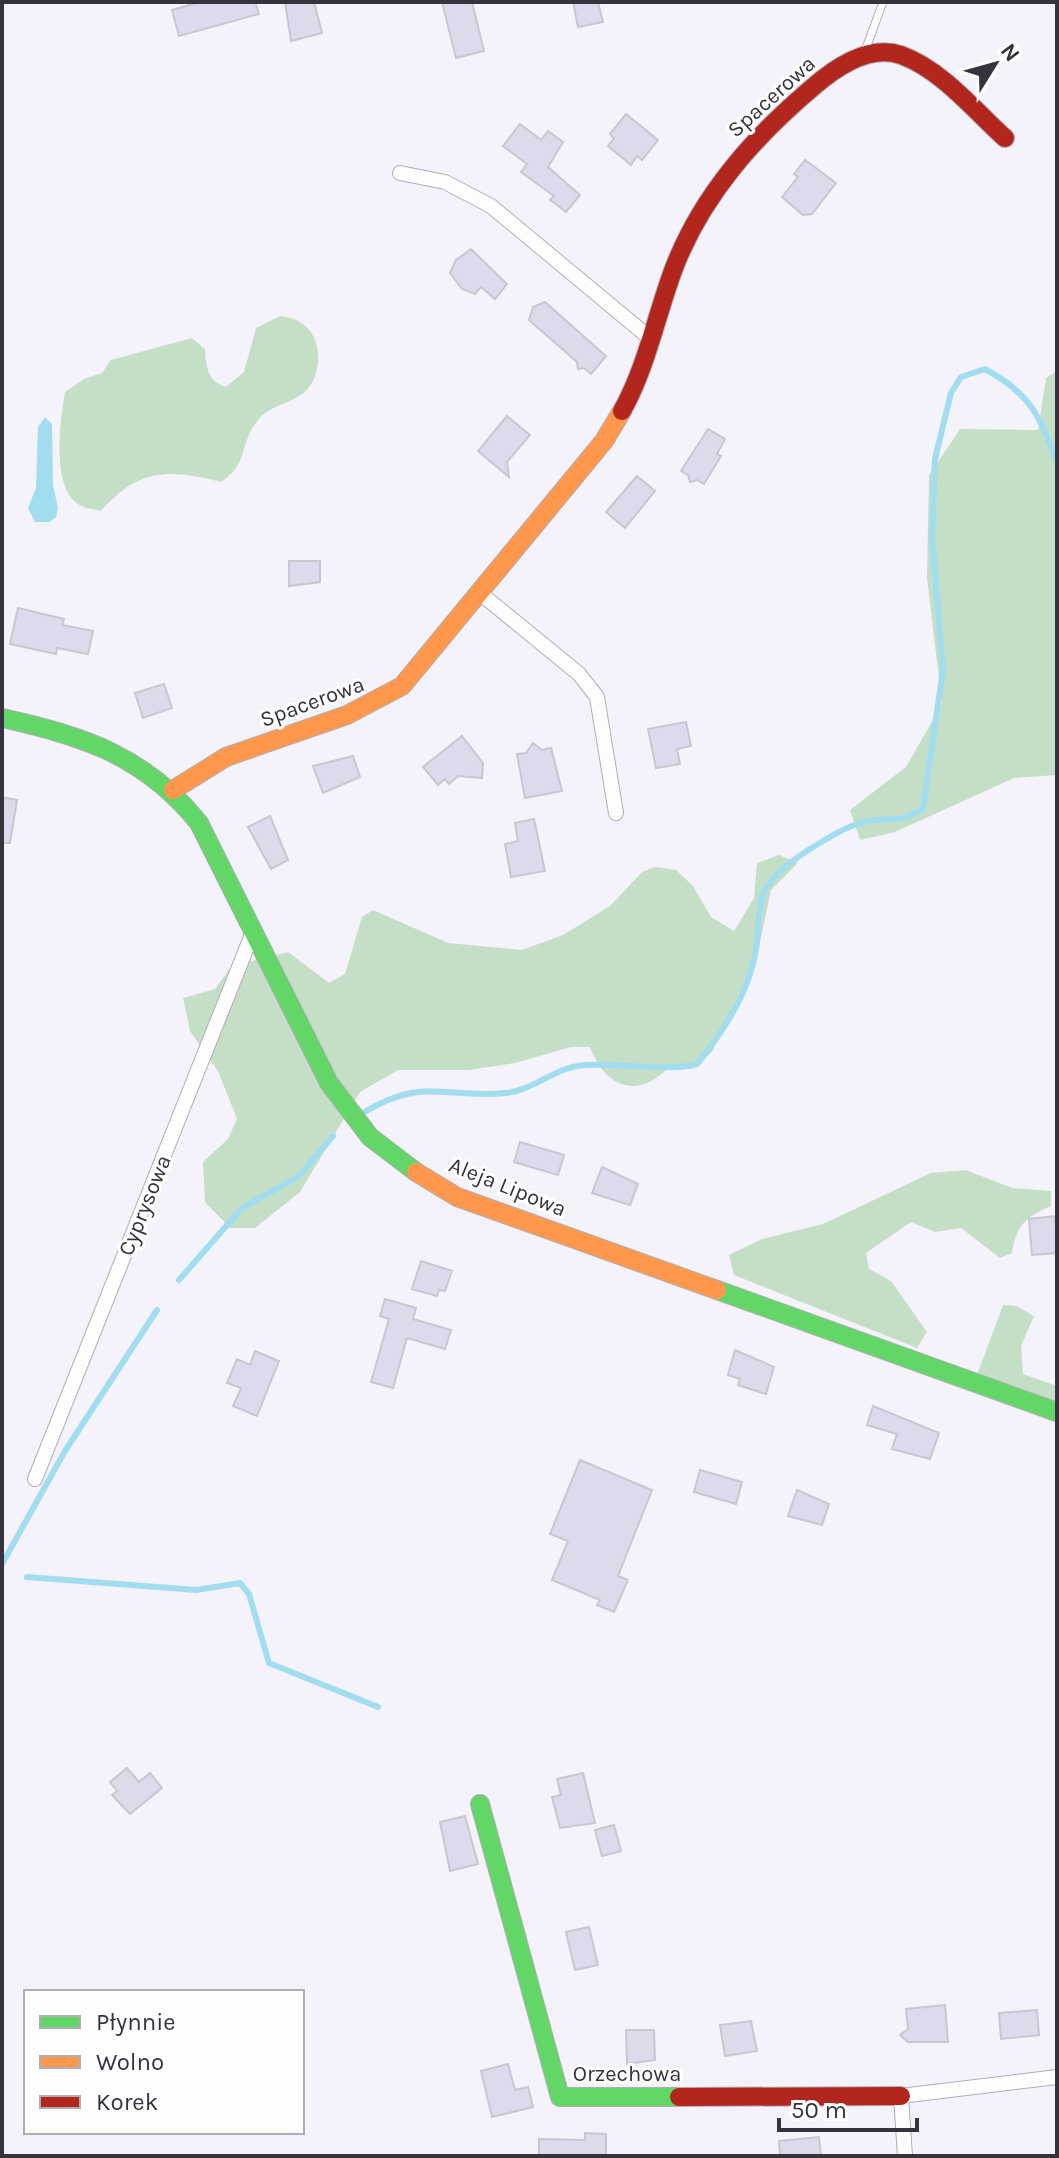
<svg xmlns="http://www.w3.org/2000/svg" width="1059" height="2158" viewBox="0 0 1059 2158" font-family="Karla,sans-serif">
<rect width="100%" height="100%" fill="#f4f2fb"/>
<path fill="#c5dfc6" d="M280 316C286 317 293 318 298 321 325 334 324 379 301 395 287 404 268 407 258 420 238 445 250 463 221 482 169 469 139 468 101 511 95 509 87 509 82 506 50 493 60 420 65 392L84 379 102 373 111 360 192 338 205 349C206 366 207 381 226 387L244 372 256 328Z
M1057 371V775L1014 778 895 832 860 840 850 810 906 767 942 704 927 578 929 475 960 429 1038 430 1046 378Z
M779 855 798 863 771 890 757 956 712 1052 697 1064 676 1070 668 1068C637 1100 605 1087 590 1047H571L515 1063 469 1070H398L360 1092 300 1192 255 1228H230L205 1202 203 1162 228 1139 237 1119 218 1071 190 1031 183 998 215 989 232 966 288 952 329 983 345 974 362 917 373 910 448 943 522 950 563 935 610 906 642 872 655 867 676 870 693 886 711 917 734 931 754 898 757 863Z
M966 1170 1012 1188 1051 1191V1206C1026 1217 1016 1225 1012 1253L1000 1258 961 1228 935 1232 911 1222 866 1253 869 1269 891 1281 927 1332 917 1348 734 1275 729 1255 762 1239 823 1224 931 1173Z
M1003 1305 1016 1306 1034 1316 1021 1346 1023 1374 1057 1386V1423L971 1391Z"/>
<path fill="#a1ddee" d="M45 417 52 424 53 485 58 508 56 517 50 522H35L28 508 36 488 38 427Z"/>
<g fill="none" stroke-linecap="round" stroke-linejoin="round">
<path stroke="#a1ddee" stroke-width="6" d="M363 1113C423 1076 444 1099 506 1093 535 1090 556 1066 586 1065 617 1063 670 1072 697 1064 717 1040 741 1004 750 974 771 910 736 896 810 849 829 837 854 821 877 820 902 818 899 822 923 809L943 670 932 537 935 459 951 393 961 377 985 369C1030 393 1040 416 1057 463
M179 1280 242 1208 299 1176 333 1136
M2 1564 65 1451 157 1310
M27 1577 196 1590 240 1583 249 1594 269 1663 378 1707"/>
</g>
<path fill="#dedaeb" stroke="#c8c6cf" stroke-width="2" d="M200 2H255L259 14 179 36 172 10Z
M285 2H314L322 33 291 41Z
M442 2H472L484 51 456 58Z
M573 2H598L603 22 578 27Z
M626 114 658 140 642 160 637 156 631 165 608 146 614 138 610 134Z
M520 124 541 140 548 131 563 142 548 167 580 195 566 212 550 200 554 196 521 172 527 164 503 146Z
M805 160 836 183 812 214 803 215 782 197 798 177 794 174Z
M471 249 507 284 495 299 481 287 475 294 462 289 450 273 456 260Z
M545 302 606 356 591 374 584 368 578 369 577 362 529 320 533 307Z
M507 416 530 435 507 462 509 477 478 451Z
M708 429 725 439 717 454 721 456 704 484 697 480 690 482 688 475 681 471Z
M637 476 655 491 625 528 606 512Z
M289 561H320V582L289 586Z
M18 608 64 619 62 625 93 631 88 654 57 648 56 654 10 644Z
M164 684 172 708 143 718 135 693Z
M686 722 691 746 677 749 680 764 656 768 648 729Z
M462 736 483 763 482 778 458 776 449 784 445 779 438 785 423 767Z
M533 743 542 750 551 748 562 791 525 798 517 754 526 753Z
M353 756 360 777 323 793 313 766Z
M2 797 17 800 10 843H2Z
M270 816 288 860 271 869 248 827Z
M534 819 545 871 511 877 505 844 518 841 515 823Z
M520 1142 564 1155 558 1175 514 1162Z
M602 1167 638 1184 630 1205 592 1193Z
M1055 1216 1057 1253 1032 1255 1029 1219Z
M421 1261 452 1271 445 1291 439 1290 437 1296 412 1289Z
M385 1299 416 1308 413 1319 451 1330 445 1349 407 1338 393 1388 371 1382 389 1319 380 1316Z
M735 1350 774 1367 766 1394 738 1385 740 1379 728 1375Z
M255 1351 279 1361 257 1416 233 1406 241 1388 227 1383 237 1359 250 1365Z
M873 1406 939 1433 930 1459 892 1449 897 1434 867 1425Z
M580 1460 652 1490 618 1576 628 1580 614 1612 597 1605 600 1600 552 1580 568 1541 550 1534Z
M700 1470 742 1482 736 1504 694 1492Z
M797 1490 829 1504 822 1525 788 1516Z
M127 1768 139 1782 150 1773 162 1788 130 1814 112 1795 117 1791 110 1782Z
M583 1773 595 1823 560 1828 552 1797 561 1795 557 1779Z
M465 1816 478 1864 450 1871 440 1822Z
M614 1825 621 1851 602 1856 595 1830Z
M589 1927 598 1965 575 1970 566 1932Z
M945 2005 948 2042H908L900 2035 908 2029 906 2009Z
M1037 2010 1039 2035 1001 2039 999 2013Z
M751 2021 757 2051 725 2056 720 2025Z
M626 2030H654L655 2060 627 2064Z
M508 2064 515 2090 528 2087 533 2107 492 2117 481 2071Z
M585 2133 606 2134V2156H539V2139L585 2140Z
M819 2137 821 2156H780L779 2141Z"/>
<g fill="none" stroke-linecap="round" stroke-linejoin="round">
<defs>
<path id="lane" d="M865 51 883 2"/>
<path id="street" d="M400 173 445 182 491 206 651 339
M480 593 579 674 597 697 616 813
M35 1479 253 932
M905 2156 901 2096 1057 2077"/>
<path id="fast" d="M2 718C84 736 145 756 199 823L329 1083 370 1137 416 1172
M717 1290 1057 1412
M480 1804 560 2097H679"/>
<path id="slow" d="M173 790 226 757 347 715 402 686 604 441 622 411
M416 1172 457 1197 717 1290"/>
<path id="jam" d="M622 411C647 366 656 316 674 268 702 195 754 137 813 87 836 67 869 44 901 55 942 70 974 110 1005 138
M679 2097 901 2096"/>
</defs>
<use href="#lane" stroke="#b0aeb7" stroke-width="9"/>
<use href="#street" stroke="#b0aeb7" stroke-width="16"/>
<use href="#fast" stroke="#b0aeb7" stroke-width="20"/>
<use href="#slow" stroke="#b0aeb7" stroke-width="20"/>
<use href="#jam" stroke="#b0aeb7" stroke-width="20"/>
<use href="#lane" stroke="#fdfdfe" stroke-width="7"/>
<use href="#street" stroke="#fdfdfe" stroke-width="14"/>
<use href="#fast" stroke="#63d668" stroke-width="18"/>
<use href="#slow" stroke="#ff974d" stroke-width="18"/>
<use href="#jam" stroke="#b3261e" stroke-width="18"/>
</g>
<g text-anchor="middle" stroke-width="6" stroke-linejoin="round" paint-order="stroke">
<g font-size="22" fill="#35333e" stroke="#fefefe">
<text transform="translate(771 96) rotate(-42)" y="8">Spacerowa</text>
<text transform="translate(312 701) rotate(-20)" y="8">Spacerowa</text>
<text transform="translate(508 1186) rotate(22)" y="8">Aleja Lipowa</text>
<text transform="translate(144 1205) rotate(-68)" y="8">Cyprysowa</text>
<text x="627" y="2081">Orzechowa</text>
</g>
</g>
<rect width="1059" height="2158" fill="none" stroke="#35333e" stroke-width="8"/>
<rect x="24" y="1990" width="280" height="144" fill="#fefefe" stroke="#aeadb1" stroke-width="2"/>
<rect x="40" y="2016" width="40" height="12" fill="#63d668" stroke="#aeadb1" stroke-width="2"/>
<text x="96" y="2030" font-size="24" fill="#35333e">Płynnie</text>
<rect x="40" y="2056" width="40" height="12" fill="#ff974d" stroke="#aeadb1" stroke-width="2"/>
<text x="96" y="2070" font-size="24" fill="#35333e">Wolno</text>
<rect x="40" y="2096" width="40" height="12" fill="#b3261e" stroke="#aeadb1" stroke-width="2"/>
<text x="96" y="2110" font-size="24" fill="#35333e">Korek</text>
<g transform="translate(995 64) rotate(53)" stroke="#fefefe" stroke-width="6" paint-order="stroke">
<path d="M0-6L14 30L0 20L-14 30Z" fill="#35333e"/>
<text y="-12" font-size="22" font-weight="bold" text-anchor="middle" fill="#35333e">N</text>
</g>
<path d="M779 2118v12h138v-12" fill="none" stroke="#35333e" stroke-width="4"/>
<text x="791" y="2118" font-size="24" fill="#35333e" stroke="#fefefe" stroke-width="6" paint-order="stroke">50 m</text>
</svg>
